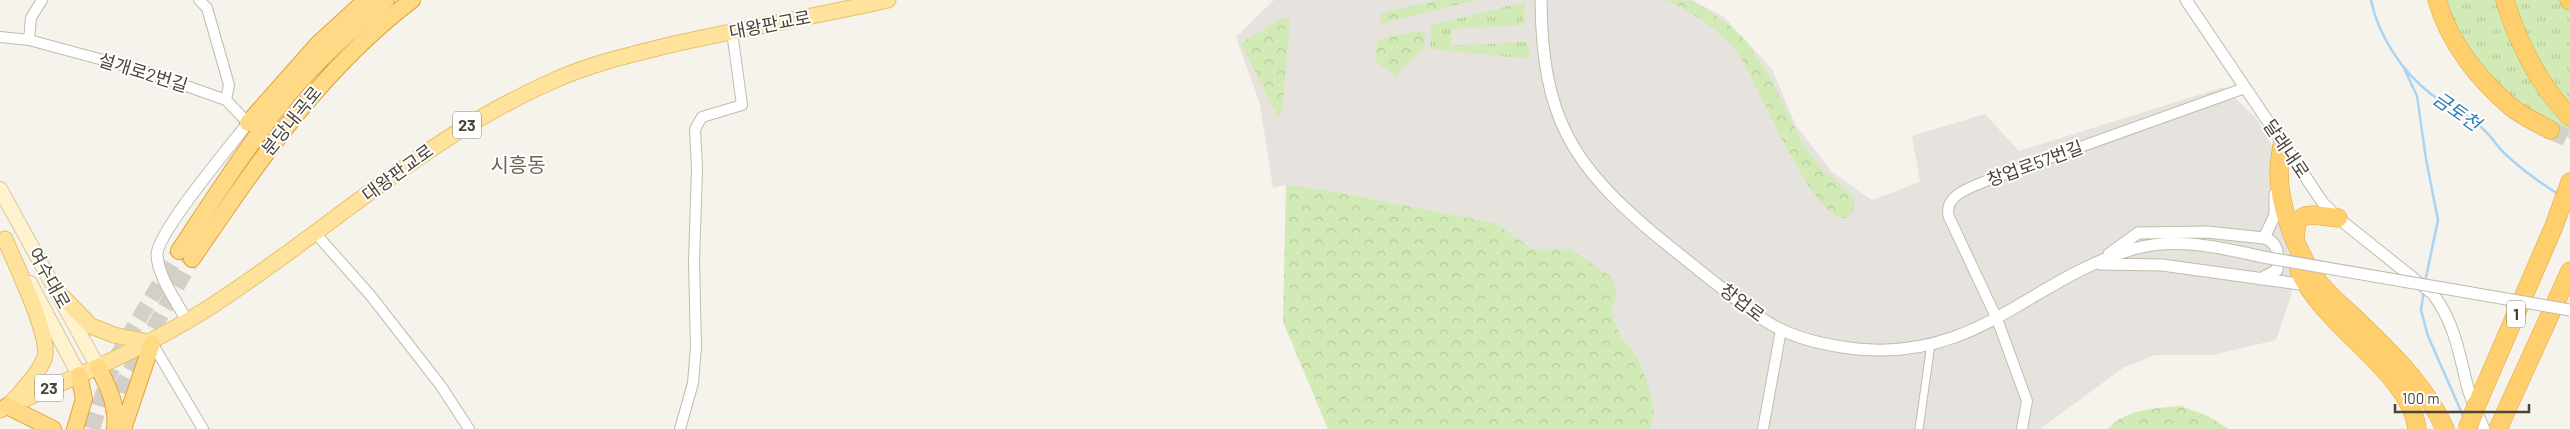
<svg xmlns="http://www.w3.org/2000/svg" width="2570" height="429" viewBox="0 0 2570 429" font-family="Barlow,'Noto Sans KR',sans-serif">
<defs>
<pattern id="grass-tufts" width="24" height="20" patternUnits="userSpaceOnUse" patternTransform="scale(1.25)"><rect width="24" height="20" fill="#d2eab5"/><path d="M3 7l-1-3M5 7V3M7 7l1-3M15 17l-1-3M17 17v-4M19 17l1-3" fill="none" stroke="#b6ca9c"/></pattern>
<pattern id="forest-crowns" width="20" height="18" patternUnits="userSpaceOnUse" patternTransform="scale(1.25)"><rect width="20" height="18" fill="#d2eab5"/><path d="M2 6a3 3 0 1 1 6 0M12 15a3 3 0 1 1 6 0" fill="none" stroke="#b6ca9c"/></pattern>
</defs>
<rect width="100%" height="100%" fill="#f6f3ec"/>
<path fill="#e6e2dd" d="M1274 0H1692L1724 17 1772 69 1795 124 1832 172 1872 200 1920 182 1912 136 1985 114 2019 151 2224 87 2256 118 2289 174 2292 293 2276 340 2212 355H2155L2123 368 2040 429H1650L1654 412 1637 357 1621 337 1611 312 1617 296 1546 250 1533 249 1495 223 1326 190 1286 185 1273 188 1260 104 1236 37Z"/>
<path fill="url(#grass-tufts)" d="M2437 0H2570V139L2550 130 2478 74Z
M1525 2 1524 25 1451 29V46L1527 42 1530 59 1430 49 1431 25Z"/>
<path fill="url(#forest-crowns)" d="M1439 0H1475L1380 24 1381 13Z
M1665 0 1693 1 1727 23 1745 40 1771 79 1803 145 1822 169 1853 196C1856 205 1854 213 1845 218 1808 217 1758 78 1734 48 1716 27 1690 11 1665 0Z
M1283 18H1288L1290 23 1282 111 1280 116H1277L1241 43Z
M1415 31 1425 32 1424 49 1398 72 1397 77 1375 61 1377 41 1380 39Z
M1286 185 1326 190 1495 223 1533 249H1568L1584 258 1611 277 1617 296 1611 312 1621 337 1637 357 1649 387 1654 412 1650 429H1328L1283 322Z
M2181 406 2208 416 2229 429H2108C2125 409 2157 408 2181 406Z"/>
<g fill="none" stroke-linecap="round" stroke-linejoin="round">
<path stroke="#a9d4f2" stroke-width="2.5" d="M2371 0C2378 35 2402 72 2431 94 2449 107 2469 114 2484 130 2492 137 2497 146 2504 153 2521 169 2539 182 2558 194
M2404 68 2417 96 2426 159 2438 220 2425 282
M2424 290 2421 310 2428 336 2464 418"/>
<path stroke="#d4d0c8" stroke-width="16" stroke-dasharray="16 8" stroke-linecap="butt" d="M112 415 124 382 192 259
M92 429 108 378 119 353 179 251"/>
<path stroke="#d4d0c8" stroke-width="18" stroke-dasharray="18 9" stroke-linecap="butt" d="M2550 130 2570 139"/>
<defs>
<path id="pedestrian" d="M1919 429 1931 344"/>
<path id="minor" d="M199 0 207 8 229 85 226 100
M0 37 29 40 144 71 226 100 248 123
M29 40 31 18 42 0
M316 234 371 296 441 386 469 429
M152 343 203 429
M680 429 693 383 696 347 694 262 697 169 695 129 702 117 742 105 732 32
M1763 429 1781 330
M2022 429 2027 401 1997 319 1949 217C1942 195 1974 186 1991 179L2245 88"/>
<path id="tertiary" d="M1541 0C1542 117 1571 165 1659 238 1685 259 1711 280 1737 300 1751 310 1764 322 1780 329 1804 341 1831 346 1857 349 1980 361 2032 277 2137 248 2178 237 2222 248 2263 257
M2186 0 2323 203 2338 218 2433 294C2454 322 2459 352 2467 385 2471 400 2478 415 2484 429
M2109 254 2138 233 2207 232 2264 238 2275 215V194
M2100 264 2162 265 2307 285
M2260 279 2277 270C2279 257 2279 242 2264 238
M187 321C177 302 158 277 157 255 156 234 231 145 248 123"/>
<path id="secondary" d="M0 189 98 367
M30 283 79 375"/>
<path id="primary" d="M5 239C14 262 53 339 44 359 37 376 23 389 11 403
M56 290 91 326 114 335 152 343
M0 410C81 374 158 344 231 293 338 221 435 132 555 80 593 63 633 54 674 44 745 28 817 16 888 0"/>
<path id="trunk" d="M248 123 317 45 366 0
M179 251C214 198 248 145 288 95 317 60 352 30 386 0
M192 259C257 164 319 71 412 0
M98 367C108 387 118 405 115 429
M7 406 53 429
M75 429 84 399 79 375
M123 429 152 343"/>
<path id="motorway" d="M2437 0C2449 42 2478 79 2511 107 2522 116 2538 123 2550 130
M2505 0C2517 42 2540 86 2570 117
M2569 0 2570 1
M2282 145C2281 154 2279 163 2279 172 2279 206 2295 248 2314 276 2324 291 2340 304 2354 317 2388 350 2426 385 2445 429
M2295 239 2297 221 2305 216 2313 215 2338 218
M2299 270C2323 327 2410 371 2417 429
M2478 402 2554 226 2570 182
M2498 429 2570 271"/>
</defs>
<use href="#pedestrian" stroke="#c2bbae" stroke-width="9"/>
<use href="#minor" stroke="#c2bbae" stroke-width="12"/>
<use href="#tertiary" stroke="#c2bbae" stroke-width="13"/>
<use href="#secondary" stroke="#d6c79b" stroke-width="16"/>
<use href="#primary" stroke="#e6c16a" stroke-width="17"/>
<use href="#trunk" stroke="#e0a43c" stroke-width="18"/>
<use href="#motorway" stroke="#e0a43c" stroke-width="19"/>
<use href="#pedestrian" stroke="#fff" stroke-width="7"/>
<use href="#minor" stroke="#fff" stroke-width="10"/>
<use href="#tertiary" stroke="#fff" stroke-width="11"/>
<use href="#secondary" stroke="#fff3cd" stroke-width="14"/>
<use href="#primary" stroke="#ffe39c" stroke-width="15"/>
<use href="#trunk" stroke="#ffd985" stroke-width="16"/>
<use href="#motorway" stroke="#ffcf6e" stroke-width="18"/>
<defs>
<path id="tertiary-bridge" d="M2263 257 2570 310"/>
<path id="motorway-bridge" d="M2467 429 2478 402"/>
</defs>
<use href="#tertiary-bridge" stroke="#c2bbae" stroke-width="13" stroke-linecap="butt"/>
<use href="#motorway-bridge" stroke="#e0a43c" stroke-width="19" stroke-linecap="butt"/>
<use href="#tertiary-bridge" stroke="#fff" stroke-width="11"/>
<use href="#motorway-bridge" stroke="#ffcf6e" stroke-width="18"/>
</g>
<g text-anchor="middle" stroke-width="4" stroke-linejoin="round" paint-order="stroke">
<g fill="#fff" stroke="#817c74" stroke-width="1">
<rect x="453" y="111.5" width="28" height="27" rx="4"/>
<rect x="2507" y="300.5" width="18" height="27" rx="4"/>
<rect x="35" y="374.5" width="28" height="27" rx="4"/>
</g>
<g font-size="16" font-weight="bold" fill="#4b4439">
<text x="467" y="131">23</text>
<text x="2516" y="320">1</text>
<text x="49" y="394">23</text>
</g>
<g font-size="18" fill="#4b4439" stroke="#fff">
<text transform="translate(770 25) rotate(-11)" y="6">대왕판교로</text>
<text transform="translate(143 73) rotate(17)" y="6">설개로2번길</text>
<text transform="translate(292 121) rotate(-51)" y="6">분당내곡로</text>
<text transform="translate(2286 149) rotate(56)" y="6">달래내로</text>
<text transform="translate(2035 164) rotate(-20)" y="6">창업로57번길</text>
<text transform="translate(398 173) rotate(-36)" y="6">대왕판교로</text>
<text transform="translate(49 278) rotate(61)" y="6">여수대로</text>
<text transform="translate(1742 303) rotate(37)" y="6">창업로</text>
</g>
<g font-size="19" font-style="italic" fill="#2e7ab2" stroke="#fff">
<text transform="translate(2457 111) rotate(35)" y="7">금토천</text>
</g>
<g font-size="20" fill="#6e6250" stroke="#fff">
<text x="518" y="172">시흥동</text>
</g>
</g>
<path d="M2395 404v8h134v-8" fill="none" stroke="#4b4439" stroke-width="2.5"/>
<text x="2402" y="404" font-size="15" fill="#4b4439" stroke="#ffffff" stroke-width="4" paint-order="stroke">100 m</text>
</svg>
